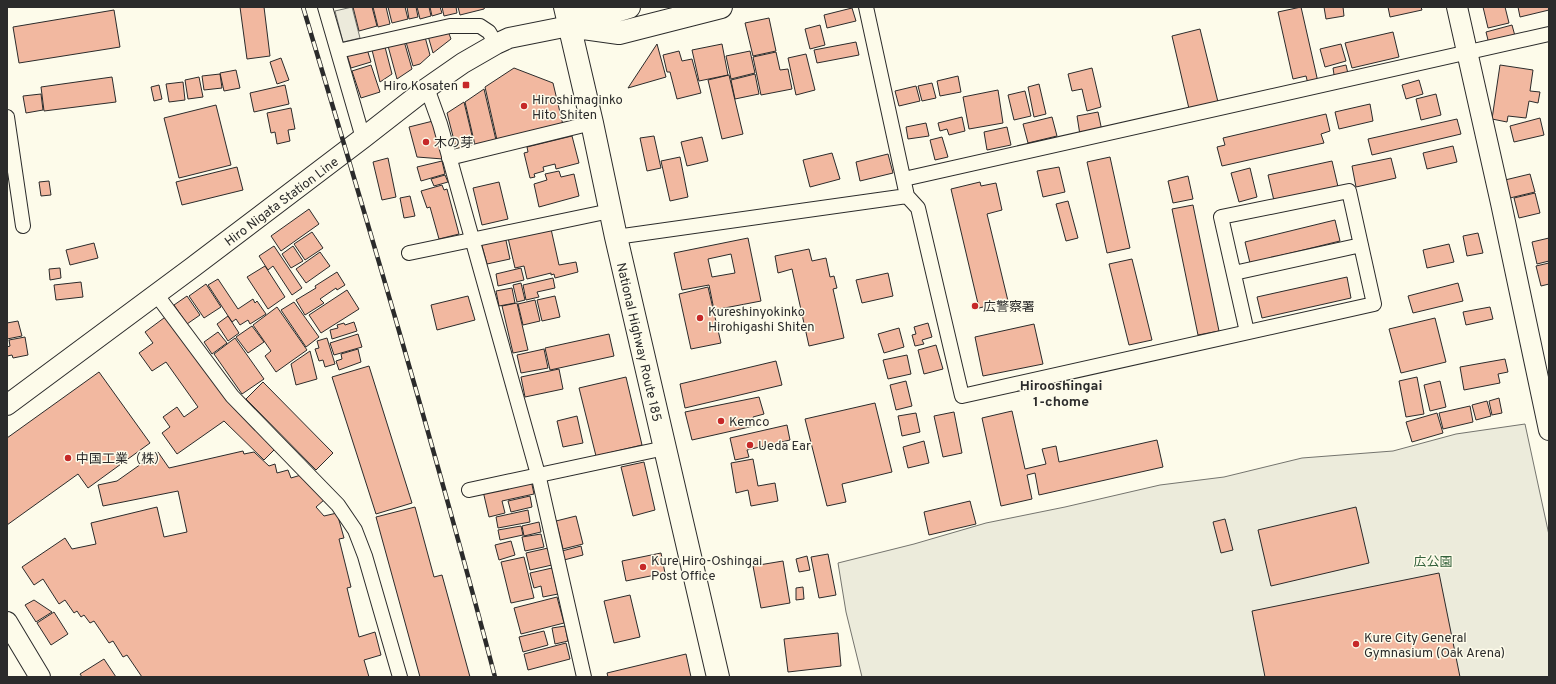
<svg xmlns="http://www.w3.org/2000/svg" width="1556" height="684" viewBox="0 0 1556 684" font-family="Overpass,'Noto Sans JP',sans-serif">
<rect width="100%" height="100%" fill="#fdfbea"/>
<path fill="#ecebdb" stroke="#74746e" d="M1525 424 1549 535V677H862L846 612 838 563 914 544 986 523 1065 507 1160 485 1224 477 1302 458 1393 451 1456 434Z"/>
<path fill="#eceadb" stroke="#74746e" d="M352 7 360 38 343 42 335 11Z"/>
<path fill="#f2b8a0" stroke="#2b2b2b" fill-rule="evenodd" d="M240 7H264L270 56 247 59Z
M353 7H372L377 26 359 31Z
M373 7H386L390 24 378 27Z
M388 7H405L408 19 392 23Z
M407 7H416L418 17 409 19Z
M417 7H429L431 16 420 19Z
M430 7H440L442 13 432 16Z
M442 7H456L457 13 444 16Z
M458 7H485L484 9 460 15Z
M1301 7 1318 82 1308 84 1306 76 1293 79 1278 12Z
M1324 7H1343L1344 16 1326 19Z
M1388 7H1421L1422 10 1390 17Z
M1483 7H1505L1509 23 1488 28Z
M1518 7H1549V10L1520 17Z
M852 8 856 21 827 28 824 15Z
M114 10 120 47 19 63 13 27Z
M769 18 776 51 753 56 745 23Z
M820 25 825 45 810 49 805 29Z
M1512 25 1515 36 1489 44 1486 32Z
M1200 29 1219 106 1190 113 1172 36Z
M448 31 451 39 433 53 428 36Z
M1393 32 1399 57 1352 68 1345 43Z
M425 37 430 55 420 64 413 66 406 42Z
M404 41 412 69 397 79 388 46Z
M856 42 859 55 817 63 814 50Z
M657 44 666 77 628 88Z
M722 44 728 75 699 81 692 50Z
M1341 44 1346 61 1325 67 1320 49Z
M385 47 392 74 380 82 372 50Z
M367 49 371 62 351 68 347 55Z
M679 51 682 61 692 59 701 93 677 99 670 72H667L663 55Z
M750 51 755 73 731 79 726 56Z
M776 52 780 70 788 69 792 89 761 95 753 57Z
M806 54 815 90 796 95 788 58Z
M281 58 289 80 277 84 270 62Z
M371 65 380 92 361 98 352 71Z
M1346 65 1349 78 1335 81 1333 68Z
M1500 65 1533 70 1530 91 1540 92 1538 103 1529 101 1526 118 1508 116 1507 122 1492 119Z
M514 68 553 83 563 125 497 140 485 87Z
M1092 68 1101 107 1087 111 1082 89 1072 91 1068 74Z
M236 70 240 88 224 91 220 73Z
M220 74 222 88 204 90 202 76Z
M755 74 759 94 735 99 731 80Z
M729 75 743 134 722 139 708 80Z
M958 76 961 92 940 96 937 81Z
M112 77 116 102 44 111 41 87Z
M199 77 203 97 188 99 185 80Z
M1419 80 1423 94 1406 99 1402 85Z
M183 82 185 100 169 102 166 84Z
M932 83 936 98 922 101 918 86Z
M1039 84 1046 114 1034 117 1028 87Z
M159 85 162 99 154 101 151 87Z
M285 85 289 104 254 112 250 93Z
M916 86 920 101 899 106 895 91Z
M484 89 496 140 475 145 465 102Z
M998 90 1003 123 969 129 963 97Z
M1025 91 1031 116 1014 120 1008 95Z
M41 94 43 110 26 113 23 96Z
M1436 94 1441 115 1421 120 1416 99Z
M464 102 475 148 457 152 447 113Z
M1370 104 1373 121 1339 129 1335 112Z
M216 105 231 165 179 178 164 118Z
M291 108 295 129 288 130 290 141 277 144 275 132 271 133 267 113Z
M1098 112 1102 131 1080 135 1077 116Z
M1326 114 1330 131 1321 134 1324 143 1222 166 1217 147 1225 145 1223 138Z
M962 117 965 131 949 135 947 129 940 131 938 123Z
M1052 117 1057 136 1028 143 1023 124Z
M1540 118 1544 135 1514 142 1510 126Z
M1457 119 1461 134 1372 155 1368 139Z
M433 121 443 159 417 157 409 127Z
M926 123 929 136 908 139 906 127Z
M1007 127 1011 145 987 150 984 132Z
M572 136 579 163 556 169 555 164 543 167 544 171 534 174 535 177 530 178 524 153 528 152 527 147Z
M654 136 661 168 647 171 640 138Z
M702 137 708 161 687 166 681 142Z
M942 137 948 157 935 160 930 140Z
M1453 146 1457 162 1427 169 1423 153Z
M832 153 840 179 810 187 803 160Z
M888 154 893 173 860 181 856 162Z
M680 157 688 197 670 201 661 161Z
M1110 157 1130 248 1107 253 1087 162Z
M388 158 396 197 382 200 373 162Z
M1391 158 1396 178 1356 187 1352 166Z
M442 161 445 174 421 181 417 167Z
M1332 161 1339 191 1275 205 1268 175Z
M237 167 243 190 182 205 176 182Z
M1059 167 1065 192 1043 197 1037 171Z
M1250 168 1257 197 1239 202 1231 173Z
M559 171 561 177 574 174 579 196 539 207 534 184 547 180 545 174Z
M1530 174 1535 192 1510 198 1505 180Z
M445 175 448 182 434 186 431 179Z
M1188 176 1193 199 1173 203 1168 181Z
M49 181 51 195 41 196 39 182Z
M499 182 508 219 482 225 473 188Z
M980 182 981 186 996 183 1002 210 987 214 1008 301 979 308 951 189Z
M442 185 444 190 447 189 459 234 439 239 430 207 427 208 421 191Z
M1535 193 1540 213 1519 218 1514 198Z
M410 196 415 216 404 218 400 198Z
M1068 201 1078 238 1066 241 1056 204Z
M1193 205 1219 331 1198 335 1172 209Z
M309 209 319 224 281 251 271 236Z
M1335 220 1340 241 1250 263 1245 242Z
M551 229 559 265 576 262 578 272 555 278 554 274 551 275V273L527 279 524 266 515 268 508 238Z
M312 232 323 248 305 260 294 244Z
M1478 233 1483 253 1467 256 1463 236Z
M505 236 510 259 487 264 481 242Z
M748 238 761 301 714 310 709 285 682 290 674 253ZM731 254 735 273 712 277 708 259Z
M1549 238V261L1537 264 1532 242Z
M94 243 98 258 70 265 66 250Z
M1449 244 1454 262 1427 268 1423 250Z
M274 246 302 288 292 295 273 266 268 270 259 256Z
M293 246 303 261 291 268 282 254Z
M809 249 812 261 826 258 830 277 834 276 837 288 833 289 844 338 809 346 792 269 778 273 775 256Z
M320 252 330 266 306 283 296 269Z
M1132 259 1152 340 1129 345 1109 264Z
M1549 263V284L1541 286 1536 266Z
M265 266 285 297 268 309 247 277Z
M60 268 61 278 50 280 49 269Z
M521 268 524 280 498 286 496 274Z
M337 272 345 285 337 290 336 288 320 299 324 303 305 315 296 300 316 288 315 286Z
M888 273 893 296 862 303 856 280Z
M1347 277 1351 298 1262 318 1257 297Z
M553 278 555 288 537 292 539 297 526 300 523 285Z
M218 279 238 309 253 299 255 303 257 301 266 314 250 324 248 320 240 325 236 319 232 322 208 285Z
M81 282 83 297 56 300 54 285Z
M521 283 525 300 517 302 513 285Z
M1458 283 1463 301 1413 313 1408 296Z
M206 284 221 307 204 318 189 296Z
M708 287 721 343 691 349 679 294Z
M512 288 515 303 499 306 496 291Z
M347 290 359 309 321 333 309 315Z
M187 296 200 315 187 324 174 305Z
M468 296 475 320 437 330 431 305Z
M555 296 560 317 542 321 537 300Z
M535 300 540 321 523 325 518 304Z
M294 302 319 337 306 347 281 310Z
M517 303 528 350 513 353 502 306Z
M277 307 307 350 276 372 265 356 271 351 253 325Z
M1490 307 1493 319 1466 325 1463 312Z
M168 315 277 447 264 460 224 421 177 454 162 433 170 427 163 417 177 407 184 417 198 407 166 362 152 371 139 353 153 343 145 332Z
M228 316 239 333 228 341 217 324Z
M1435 318 1446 362 1401 373 1389 329Z
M18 321 22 336 7 339V323Z
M354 322 357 331 332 339 330 330 338 328 337 325 344 323 345 325Z
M928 323 932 337 922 340 924 344 915 346 912 335 916 334 914 327Z
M1034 324 1043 364 983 376 975 337Z
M252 326 264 342 248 353 236 337Z
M899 328 904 347 884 353 878 334Z
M218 332 227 343 212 354 204 342Z
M358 334 362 347 334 355 330 343Z
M609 334 614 356 550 370 545 348Z
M25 337 28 355 13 358 12 355 7 356V347L10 346 9 340Z
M235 338 264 379 242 394 214 354Z
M327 338 335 364 325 367 323 360 319 361 315 349 319 348 317 341Z
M936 345 943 369 924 374 918 350Z
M358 349 361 362 339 370 336 361 342 359 341 354Z
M544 349 548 368 521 373 517 355Z
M310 351 317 379 296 385 291 364Z
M907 355 911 374 888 379 883 360Z
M1505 359 1508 372 1498 374 1500 383 1464 390 1460 367Z
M776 361 782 385 685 408 680 384Z
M369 366 412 503 376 514 332 377Z
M559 369 563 389 525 397 521 377Z
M99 372 150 443 88 488 78 474 7 525V438Z
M626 377 642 445 596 456 579 388Z
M1417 377 1424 414 1406 417 1399 381Z
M906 381 912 406 896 410 890 385Z
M1440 381 1446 407 1430 411 1424 385Z
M263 382 333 453 316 470 246 399Z
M759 397 764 414 753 417 754 426 692 440 685 412Z
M1499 398 1502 413 1492 415 1489 401Z
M1487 401 1491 416 1476 420 1472 405Z
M875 403 892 472 842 484 846 502 827 506 805 419Z
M1470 406 1473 422 1443 429 1439 413Z
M1012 411 1025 469 1046 464 1042 449 1056 446 1059 462 1157 440 1163 467 1039 495 1035 473 1027 475 1032 499 1001 506 982 418Z
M954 412 962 453 943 457 934 416Z
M916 413 920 432 902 436 898 416Z
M1437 413 1443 433 1412 442 1406 422Z
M577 416 583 443 563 447 557 421Z
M787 425 790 440 747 450 749 457 735 460 730 438Z
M924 441 929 463 908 468 903 447Z
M243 451 244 454 254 452 269 466 275 464 277 473 288 470 291 478 301 475 324 500 316 507 324 516 337 513 344 538 339 539 351 587 347 588 359 637 375 632 381 655 364 660 369 677H142L127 655 123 657 113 641 109 643 94 621 90 623 84 615 81 617 77 611 74 613 65 600 59 604 43 579 34 585 22 567 65 538 72 549 96 544 91 523 157 507 164 537 187 532 178 491 103 506 98 485 117 481 158 452 169 468Z
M753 459 758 486 775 483 778 501 751 506 748 490 736 493 731 463Z
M644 462 655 510 633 516 621 467Z
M531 480 534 494 502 501 505 513 489 517 483 491Z
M530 496 532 507 511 512 508 501Z
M970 501 976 524 929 535 924 512Z
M415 507 434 577 442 575 470 677H420L376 517Z
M1356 507 1369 563 1271 586 1258 530Z
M528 510 530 522 498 528 496 517Z
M576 516 583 544 563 549 556 521Z
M1225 519 1233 550 1221 553 1213 522Z
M539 522 541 532 524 536 522 526Z
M521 526 523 535 500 540 498 530Z
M541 534 544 547 525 551 522 537Z
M511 541 515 555 499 560 495 545Z
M581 546 583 555 564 560 562 551Z
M548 548 552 565 530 570 526 553Z
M661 553 665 573 626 581 622 561Z
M828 554 836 595 819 598 811 557Z
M807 556 810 570 799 572 796 559Z
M524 557 534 598 511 603 501 562Z
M783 561 790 603 761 608 753 566Z
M552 568 558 594 543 597 541 586 534 588 530 573Z
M1439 573 1460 677H1265L1252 611Z
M803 587 804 599 796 600V588Z
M630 595 640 637 614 643 604 601Z
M557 597 564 623 521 634 514 608Z
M34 600 52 612 36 622 25 605Z
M54 612 68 634 51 645 37 623Z
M565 626 568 641 555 644 552 628Z
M544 631 548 645 523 652 519 637Z
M838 633 841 666 788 672 784 639Z
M566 643 570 659 528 670 524 654Z
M686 654 691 677H608L607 673Z
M104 659 116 677H82L80 674Z"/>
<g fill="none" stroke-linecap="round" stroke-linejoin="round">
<defs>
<path id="street" d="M325 7 363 138
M338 51 450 26H480L489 32 496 44
M427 88 440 124 539 478 584 677
M7 117 23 226
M449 158 592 123
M904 179 1549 34
M907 196 918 208 962 396 1374 304 1349 191 1221 217 1247 332
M616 237 907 196 866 7
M409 253 610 211
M1234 273 1361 245
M156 294 232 396 338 505 355 530 365 556 400 677
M469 490 665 448"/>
<path id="secondary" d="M1457 7 1501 203 1549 430
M7 405 193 267 363 138 427 88 463 63 496 44 509 38 569 26 580 7
M7 622 40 677"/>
<path id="highway" d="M565 7 592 123 616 237 718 677
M574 24 629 7
M569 26 619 33 721 7"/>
</defs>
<use href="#street" stroke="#2b2b2b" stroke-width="16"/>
<use href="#secondary" stroke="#2b2b2b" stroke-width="22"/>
<use href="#highway" stroke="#2b2b2b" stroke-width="24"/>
<use href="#street" stroke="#fdfbea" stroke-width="14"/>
<use href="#secondary" stroke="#fdfbea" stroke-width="20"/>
<use href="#highway" stroke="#fdfbea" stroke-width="22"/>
<defs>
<path id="rail" d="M303 7C370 230 436 452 495 677"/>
</defs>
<use href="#rail" stroke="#2b2b2b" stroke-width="4.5"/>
<use href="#rail" stroke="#fdfbea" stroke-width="3" stroke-dasharray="9" stroke-linecap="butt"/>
</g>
<g fill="#c62828" stroke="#fdfbea" stroke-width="1.5">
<rect x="462" y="81" width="8" height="8" rx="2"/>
<circle cx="524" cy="106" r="4"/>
<circle cx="426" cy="142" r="4"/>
<circle cx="975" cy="306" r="4"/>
<circle cx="700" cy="318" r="4"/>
<circle cx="721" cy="421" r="4"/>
<circle cx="750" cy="445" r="4"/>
<circle cx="68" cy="458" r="4"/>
<circle cx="643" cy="567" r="4"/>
<circle cx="1356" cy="644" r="4"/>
</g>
<g text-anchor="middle" stroke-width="3" stroke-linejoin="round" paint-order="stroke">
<g font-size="13" fill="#2b2b2b" stroke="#fdfbea" text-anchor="start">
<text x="458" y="90" text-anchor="end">Hiro Kosaten</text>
<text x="532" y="104">Hiroshimaginko<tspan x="532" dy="15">Hito Shiten</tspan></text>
<text x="434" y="147">木の芽</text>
<text x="983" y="311">広警察署</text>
<text x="708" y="316">Kureshinyokinko<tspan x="708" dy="15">Hirohigashi Shiten</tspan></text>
<text x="729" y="426">Kemco</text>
<text x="758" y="450">Ueda Ear</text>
<text x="76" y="463">中国工業（株）</text>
<text x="651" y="565">Kure Hiro-Oshingai<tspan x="651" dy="15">Post Office</tspan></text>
<text x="1364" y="642">Kure City General<tspan x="1364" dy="15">Gymnasium (Oak Arena)</tspan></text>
</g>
<g font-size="13" fill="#2b2b2b" stroke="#fdfbea">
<text transform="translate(281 201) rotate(-37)" y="5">Hiro Nigata Station Line</text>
<text transform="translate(640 342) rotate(77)" y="5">National Highway Route 185</text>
</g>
<g font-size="13" fill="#34623c" stroke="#fdfbea">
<text x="1433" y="566">広公園</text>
</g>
<g font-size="14" font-weight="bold" fill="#2b2b2b" stroke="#fdfbea">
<text x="1061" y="390">Hirooshingai<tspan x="1061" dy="16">1-chome</tspan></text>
</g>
</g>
<rect width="1556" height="684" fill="none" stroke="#2b2b2b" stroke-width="16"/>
</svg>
